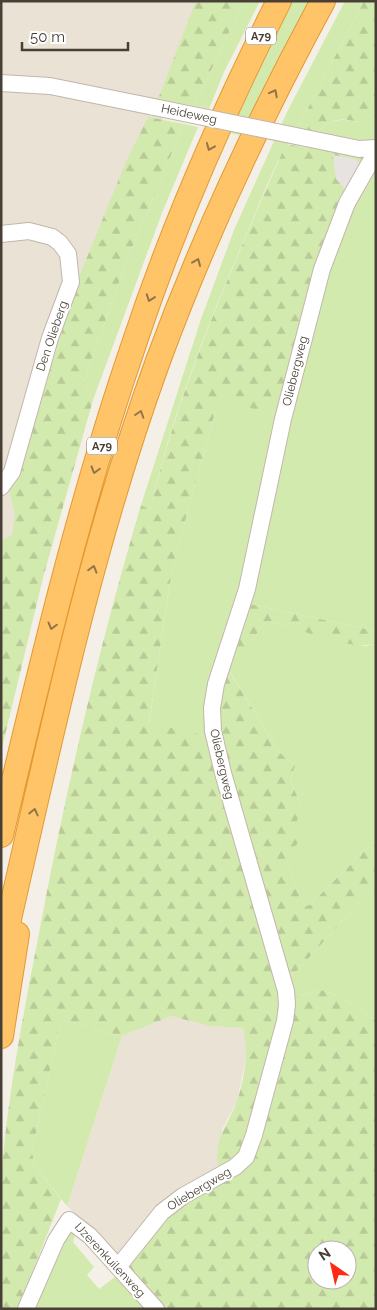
<svg xmlns="http://www.w3.org/2000/svg" width="377" height="1310" viewBox="0 0 377 1310" font-family="Raleway,sans-serif">
<defs>
<pattern id="forest-firs" width="22" height="20" patternUnits="userSpaceOnUse" patternTransform="scale(1.25)"><rect width="22" height="20" fill="#d3eaaf"/><path d="M5 1l3.5 6h-7zM16 11l3.5 6h-7z" fill="#b7ca97"/></pattern>
</defs>
<rect width="100%" height="100%" fill="#f4f0e8"/>
<path fill="#e9e2d5" d="M1 1H203L11 564 1 610Z
M171 1016 209 1026 243 1028 247 1044 245 1063 237 1101 222 1129V1182L129 1268 67 1206 122 1036Z"/>
<path fill="#d3eaaf" d="M244 1H260L224 72 209 109 194 106Z
M291 1H314L243 136 230 133Z
M345 1H364L297 129C276 158 264 194 249 228 210 319 172 413 150 510L141 505 201 319 234 230 288 110Z
M376 111V631L249 604 253 643 258 631 267 621 365 646 376 644V844L362 853 310 905 304 906 285 855 301 805 290 780 295 766 280 753 229 670 213 737 149 724 172 569 214 416 221 400 284 416 364 158 307 149C322 123 331 116 360 122Z
M184 124 198 127 162 213 93 400 84 381 127 260Z
M376 884V1020L339 996 321 990 294 997 291 974 296 972Z
M61 1020 122 1036 67 1206 34 1165 32 1151Z
M71 1233 75 1235 73 1242 94 1267 87 1275 99 1289 119 1274 151 1309H33L58 1253Z"/>
<path fill="url(#forest-firs)" fill-rule="evenodd" d="M196 1H244L194 106 158 99Z
M364 1H376V111L360 122C336 117 333 119 315 134L297 129Z
M148 117 184 124 127 260 84 381 93 400 43 578 1 752V541L12 535 15 515 9 490 15 482 79 277 125 164Z
M286 144 364 158 284 416 221 401 214 416 172 569 149 723 213 737 228 669 280 753 295 766 290 780 301 805 297 821 305 837 285 855 304 906 310 905 362 853 376 844V884L296 972 291 974 294 997 321 990 339 996 376 1020V1309H167L129 1268 127 1262 157 1217 222 1182C220 1174 217 1164 217 1155 218 1134 230 1120 237 1101 245 1077 249 1051 243 1028L209 1026 171 1016 122 1036 61 1020 32 1151 34 1165 61 1199 18 1309H1C1 1267 0 1223 1 1181 7 1098 23 1015 39 933 66 789 99 646 141 505L150 510C180 383 234 263 286 144ZM317 1250H347V1280H317Z
M249 604 376 631V644C342 650 301 628 267 621L258 631 247 659 231 657Z"/>
<path fill="#e6e3e0" d="M333 155 355 159 359 164V169L348 193 336 179Z"/>
<g fill="none" stroke-linecap="round" stroke-linejoin="round">
<defs>
<path id="minor" d="M1 83 50 86 154 107
M330 143 359 149 376 148
M1 234 29 231 52 237 60 243 68 254 71 282 50 338 12 472 1 487
M118 1267 162 1212 183 1196 235 1167 246 1157 254 1135 285 1021 287 1005 286 991 223 773 213 731 212 708 216 684 247 589 283 419 322 269 347 203 376 152
M26 1309 56 1240 69 1220 90 1236 156 1309"/>
<path id="highway" d="M1 835C40 670 79 504 134 344 173 226 223 112 279 1
M1 954C47 754 88 553 158 361 204 236 260 117 323 1
M1 1036 17 934"/>
</defs>
<use href="#minor" stroke="#c1b7aa" stroke-width="18"/>
<use href="#highway" stroke="#e49832" stroke-width="26"/>
<use href="#minor" stroke="#fff" stroke-width="16"/>
<use href="#highway" stroke="#ffc468" stroke-width="24"/>
<defs>
<path id="minor-bridge" d="M154 107 330 143"/>
</defs>
<use href="#minor-bridge" stroke="#c1b7aa" stroke-width="18" stroke-linecap="butt"/>
<use href="#minor-bridge" stroke="#fff" stroke-width="16"/>
</g>
<defs><path id="oneway-chevron" d="M-2-3.5L2.5 0L-2 3.5" fill="none" stroke-width="1.6" stroke-linecap="round" stroke-linejoin="round" transform="scale(1.25)"/></defs>
<g stroke="#91754a">
<use href="#oneway-chevron" transform="translate(274 93) rotate(-62)"/>
<use href="#oneway-chevron" transform="translate(210 147) rotate(113)"/>
<use href="#oneway-chevron" transform="translate(197 262) rotate(-67)"/>
<use href="#oneway-chevron" transform="translate(150 298) rotate(110)"/>
<use href="#oneway-chevron" transform="translate(140 414) rotate(-72)"/>
<use href="#oneway-chevron" transform="translate(95 470) rotate(106)"/>
<use href="#oneway-chevron" transform="translate(93 569) rotate(-74)"/>
<use href="#oneway-chevron" transform="translate(52 626) rotate(105)"/>
<use href="#oneway-chevron" transform="translate(34 812) rotate(-77)"/>
</g>
<g text-anchor="middle" stroke-width="4" stroke-linejoin="round" paint-order="stroke">
<g fill="#fff" stroke="#7f7972" stroke-width="1">
<rect x="246" y="27.5" width="30" height="17" rx="4"/>
<rect x="87" y="437.5" width="30" height="17" rx="4"/>
</g>
<g font-size="11" font-weight="bold" fill="#484036">
<text x="261" y="40">A79</text>
<text x="102" y="450">A79</text>
</g>
<g font-size="12" fill="#484036" stroke="#fff">
<text transform="translate(189 114) rotate(12)" y="4">Heideweg</text>
<text transform="translate(52 336) rotate(-71)" y="4">Den Olieberg</text>
<text transform="translate(295 371) rotate(-76)" y="4">Oliebergweg</text>
<text transform="translate(222 764) rotate(77)" y="4">Oliebergweg</text>
<text transform="translate(199 1189) rotate(-31)" y="4">Oliebergweg</text>
<text transform="translate(110 1260) rotate(47)" y="4">IJzerenkuilenweg</text>
</g>
</g>
<rect width="377" height="1310" fill="none" stroke="#484036" stroke-width="5"/>
<g transform="translate(332 1265) rotate(326)"><circle r="24" fill="#ffffff" stroke="#b6b3af"/>
<path d="M0-4L9 19L0 12L-9 19Z" fill="#ff2a14"/>
<text y="-8" font-size="14" font-weight="bold" text-anchor="middle" fill="#484036">N</text>
</g>
<path d="M22 42v8h106v-8" fill="none" stroke="#484036" stroke-width="2.5"/>
<text x="30" y="42" font-size="15" fill="#484036" stroke="#ffffff" stroke-width="4" paint-order="stroke">50 m</text>
</svg>
